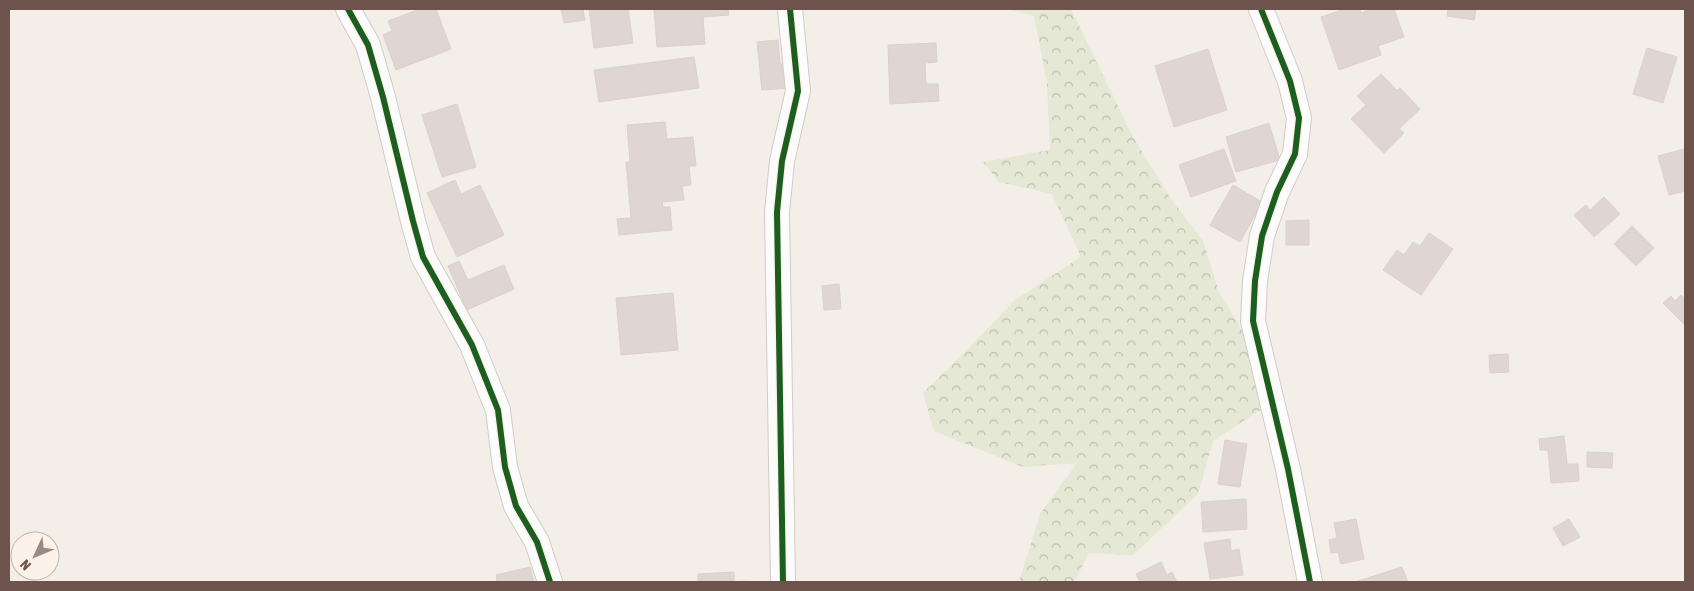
<svg xmlns="http://www.w3.org/2000/svg" width="1694" height="591" viewBox="0 0 1694 591" font-family="'Asap Condensed',sans-serif">
<defs>
<pattern id="forest-crowns" width="20" height="18" patternUnits="userSpaceOnUse" patternTransform="scale(1.25)"><rect width="20" height="18" fill="#e4e8d4"/><path d="M2 6a3 3 0 1 1 6 0M12 15a3 3 0 1 1 6 0" fill="none" stroke="#bdbfae"/></pattern>
</defs>
<rect width="100%" height="100%" fill="#f4eee8"/>
<path fill="url(#forest-crowns)" d="M1007 9H1071L1133 137 1171 199 1203 241 1219 292 1259 359 1265 407 1213 441 1198 494 1133 555 1089 553 1074 582H1019L1040 514 1077 463 1023 467 934 431 923 393 962 355 1015 300 1081 257 1052 194 999 182 983 162 1050 150 1047 83 1034 16Z"/>
<path fill="#e0d6d1" stroke="#dcd0cb" d="M420 9H436L451 49 396 70 383 35 392 31 388 21Z
M561 9H583L585 20 564 23Z
M589 9H628L633 43 594 48Z
M654 9H728L729 15 703 17 705 44 657 47Z
M1345 9H1360L1361 13 1373 9H1394L1404 37 1378 46 1381 55 1339 70 1321 17Z
M1448 9H1476L1474 20 1447 16Z
M778 40 780 64H787L790 88 762 90 757 42Z
M936 43 937 62 925 63 926 84H938L939 101 890 104 888 45Z
M1647 48 1677 57 1663 103 1633 94Z
M1208 49 1227 110 1174 127 1155 66Z
M694 57 699 88 599 102 594 70Z
M1381 74 1397 90 1400 88 1420 109 1399 129 1404 133 1384 153 1351 119 1366 105 1357 96Z
M457 104 476 167 442 177 422 115Z
M665 122 667 139 693 137 696 166H689L691 185 682 186 684 200 662 202 663 207H670L672 230 619 235 617 219 631 218 626 162H630L627 125Z
M1269 123 1280 160 1236 172 1226 137Z
M1224 149 1236 181 1191 197 1179 165Z
M1685 149V191L1669 195 1658 156Z
M455 180 461 194 480 185 504 235 457 257 427 193Z
M1233 185 1262 202 1240 242 1210 225Z
M1604 197 1620 214 1594 237 1574 215 1586 205 1590 210Z
M1309 220V245H1286V221Z
M1632 226 1654 248 1636 266 1614 244Z
M1429 233 1453 249 1421 295 1383 270 1397 250 1404 255 1413 242 1420 246Z
M459 261 468 280 504 265 514 289 467 310 448 266Z
M839 284 841 309 824 310 822 286Z
M673 293 678 350 621 355 616 298Z
M1681 295 1685 299V325L1663 303 1671 296 1675 301Z
M1508 354 1509 372 1490 373 1489 355Z
M1564 436 1567 464H1578L1579 481 1551 483 1548 450H1540L1539 439Z
M1225 440 1247 444 1240 487 1218 484Z
M1587 452 1613 453 1612 468 1587 467Z
M1246 499 1247 529 1203 532 1201 502Z
M1356 519 1364 559 1341 564 1338 552 1331 553 1329 540 1337 538 1334 523Z
M1569 519 1580 537 1563 546 1553 528Z
M1230 539 1231 551 1239 549 1243 575 1210 579 1204 543Z
M1161 562 1167 575 1172 572 1177 582H1140L1136 574Z
M530 567 534 582H497L496 575Z
M1402 567 1408 582H1355Z
M734 572V582L747 581V582H698V574Z"/>
<g fill="none" stroke-linecap="round" stroke-linejoin="round">
<defs>
<path id="street" d="M348 9 368 45 383 97 413 221 423 257 472 345 498 410 505 467 516 506 537 542 550 582
M1261 9 1290 81 1299 118 1295 154 1277 192 1262 236 1255 281 1253 321 1288 469 1310 582
M783 582 777 212 782 161 798 91 790 9"/>
</defs>
<use href="#street" stroke="#d3cbc6" stroke-width="26"/>
<use href="#street" stroke="#fdfcfc" stroke-width="24"/>
<defs>
<path id="cycleway" d="M348 9 368 45 383 97 413 221 423 257 472 345 498 410 505 467 516 506 537 542 550 582
M1261 9 1290 81 1299 118 1295 154 1277 192 1262 236 1255 281 1253 321 1288 469 1310 582
M783 582 777 212 782 161 798 91 790 9"/>
</defs>
<use href="#cycleway" stroke="#fcf2e9" stroke-width="9"/>
<use href="#cycleway" stroke="#1b5e20" stroke-width="6"/>
</g>
<rect width="1694" height="591" fill="none" stroke="#6e534c" stroke-width="20"/>
<g transform="translate(35 556) rotate(226)"><circle r="24" fill="#fcf2e9" stroke="#c3b2aa"/>
<path d="M0-4L9 19L0 12L-9 19Z" fill="#9d8983"/>
<text y="-8" font-size="14" font-weight="bold" text-anchor="middle" fill="#6e534c">N</text>
</g>
</svg>
